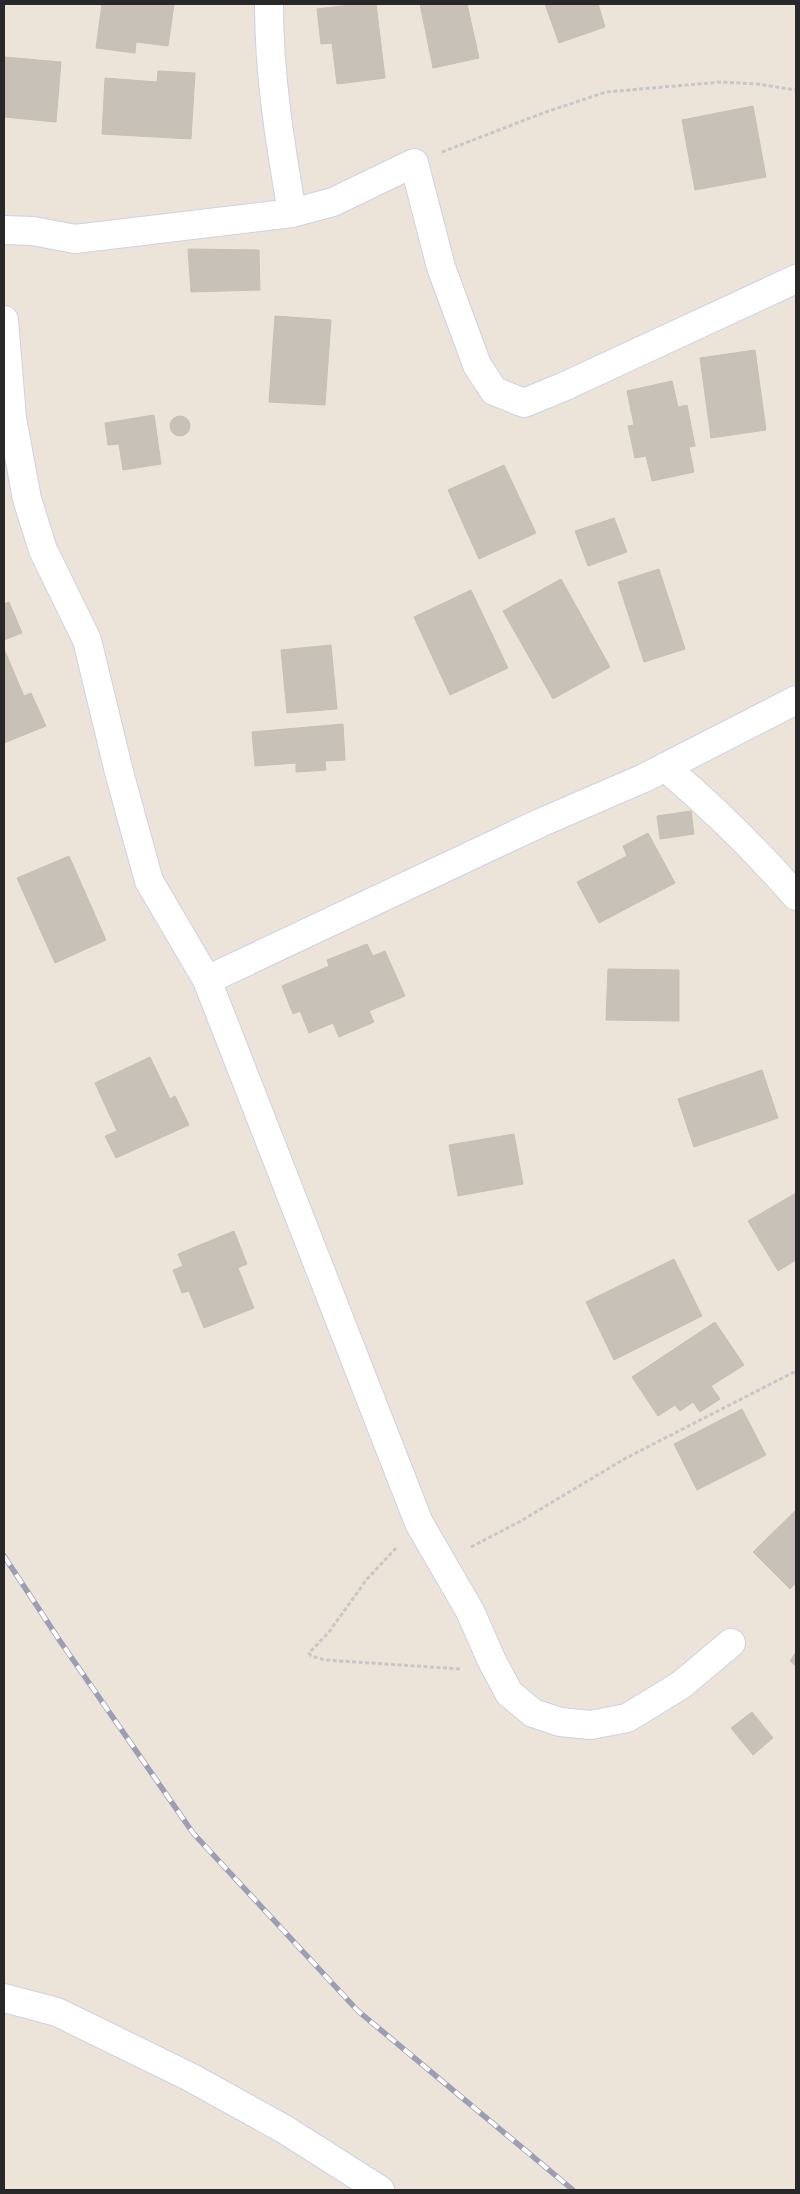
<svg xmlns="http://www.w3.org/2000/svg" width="800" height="2194" viewBox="0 0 800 2194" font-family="'Fira Sans Condensed',sans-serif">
<rect width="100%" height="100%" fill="#ece4d8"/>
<path fill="#c7c1b8" stroke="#c7c0b2" d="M102 4H174L168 46 136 42 135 53 96 48Z
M358 4H376L385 78 337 84 332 43 321 44 317 9Z
M420 4H467L479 58 433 68Z
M545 4H598L605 27 559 43Z
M4 57 61 62 56 122 4 117Z
M158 71 195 73 191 139 102 134 105 78 157 82Z
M753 106 766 177 695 190 682 120Z
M188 249 259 250 260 290 191 292Z
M275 316 331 320 325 405 269 402Z
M755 350 766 430 711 438 700 358Z
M672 381 678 407 687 405 695 446 689 447 694 472 652 481 646 456 635 458 628 426 634 425 627 391Z
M154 415 161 464 123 470 119 444 108 445 105 423Z
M170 426a10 10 0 1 1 20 0a10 10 0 1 1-20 0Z
M504 465 536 533 479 559 448 490Z
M614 518 627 552 588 566 575 531Z
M659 569 685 649 644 662 618 582Z
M561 579 610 667 553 699 503 611Z
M471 590 508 668 450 695 414 617Z
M9 602 22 633 4 640V604Z
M331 645 337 709 287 713 281 650Z
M4 649 24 696 31 693 46 726 4 743Z
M343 724 345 760 325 761 326 770 296 772V763L255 766 252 732Z
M691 811 694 834 660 839 657 816Z
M648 833 675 883 599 923 577 882 627 856 623 846Z
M69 856 106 940 55 963 17 878Z
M367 944 373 956 385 951 405 996 369 1011 374 1022 339 1037 333 1023 309 1033 300 1011 293 1014 282 986 329 966 327 960Z
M608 969 679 970V1021L606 1020Z
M150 1057 170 1099 175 1096 189 1125 116 1158 105 1136 117 1131 95 1083Z
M762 1070 778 1118 694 1147 678 1099Z
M514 1134 523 1184 458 1196 449 1145Z
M796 1193V1260L778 1271 748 1221Z
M234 1231 247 1264 238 1268 254 1308 204 1328 189 1291 182 1293 173 1270 183 1266 178 1254Z
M674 1259 702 1316 614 1360 586 1302Z
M715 1322 744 1365 711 1386 720 1399 700 1412 693 1402 680 1411 675 1405 658 1416 632 1377Z
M742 1409 766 1455 697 1490 674 1444Z
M796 1510V1583L790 1589 753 1552Z
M796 1652V1666L790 1661Z
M752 1712 773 1738 753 1755 731 1728Z"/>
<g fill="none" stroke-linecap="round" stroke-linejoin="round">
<defs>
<path id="street" d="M269 4C269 77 280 142 292 213
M4 230 33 231 75 239 292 213 333 202 414 163 441 267 477 365 494 391 524 403 563 387 796 279
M4 320 12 418 27 499 43 550 87 640 119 772 149 881 207 980 540 823 644 778 796 700
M665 767C711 806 756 850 796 896
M207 980 419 1523 470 1611 492 1661 509 1693 533 1713 560 1722 591 1725 627 1718 681 1685 731 1643
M4 1998 57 2012 190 2077 284 2129 380 2190"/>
</defs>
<use href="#street" stroke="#ced1e2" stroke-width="30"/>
<path stroke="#c7c7c7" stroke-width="3" stroke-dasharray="4 2.5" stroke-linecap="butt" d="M442 152 543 113 606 92 721 82 757 84 796 90
M471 1547 519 1522 626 1458 796 1371
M396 1548 367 1579 329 1632 309 1653 311 1656 325 1660 461 1669"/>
<use href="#street" stroke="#fff" stroke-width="28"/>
<defs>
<path id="rail" d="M4 1556 60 1641 193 1833 358 2011 573 2190"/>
</defs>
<use href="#rail" stroke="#9b9eb4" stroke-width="5.5"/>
<use href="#rail" stroke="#fff" stroke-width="4" stroke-dasharray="11" stroke-linecap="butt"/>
</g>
<rect width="800" height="2194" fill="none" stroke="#282828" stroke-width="10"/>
</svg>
